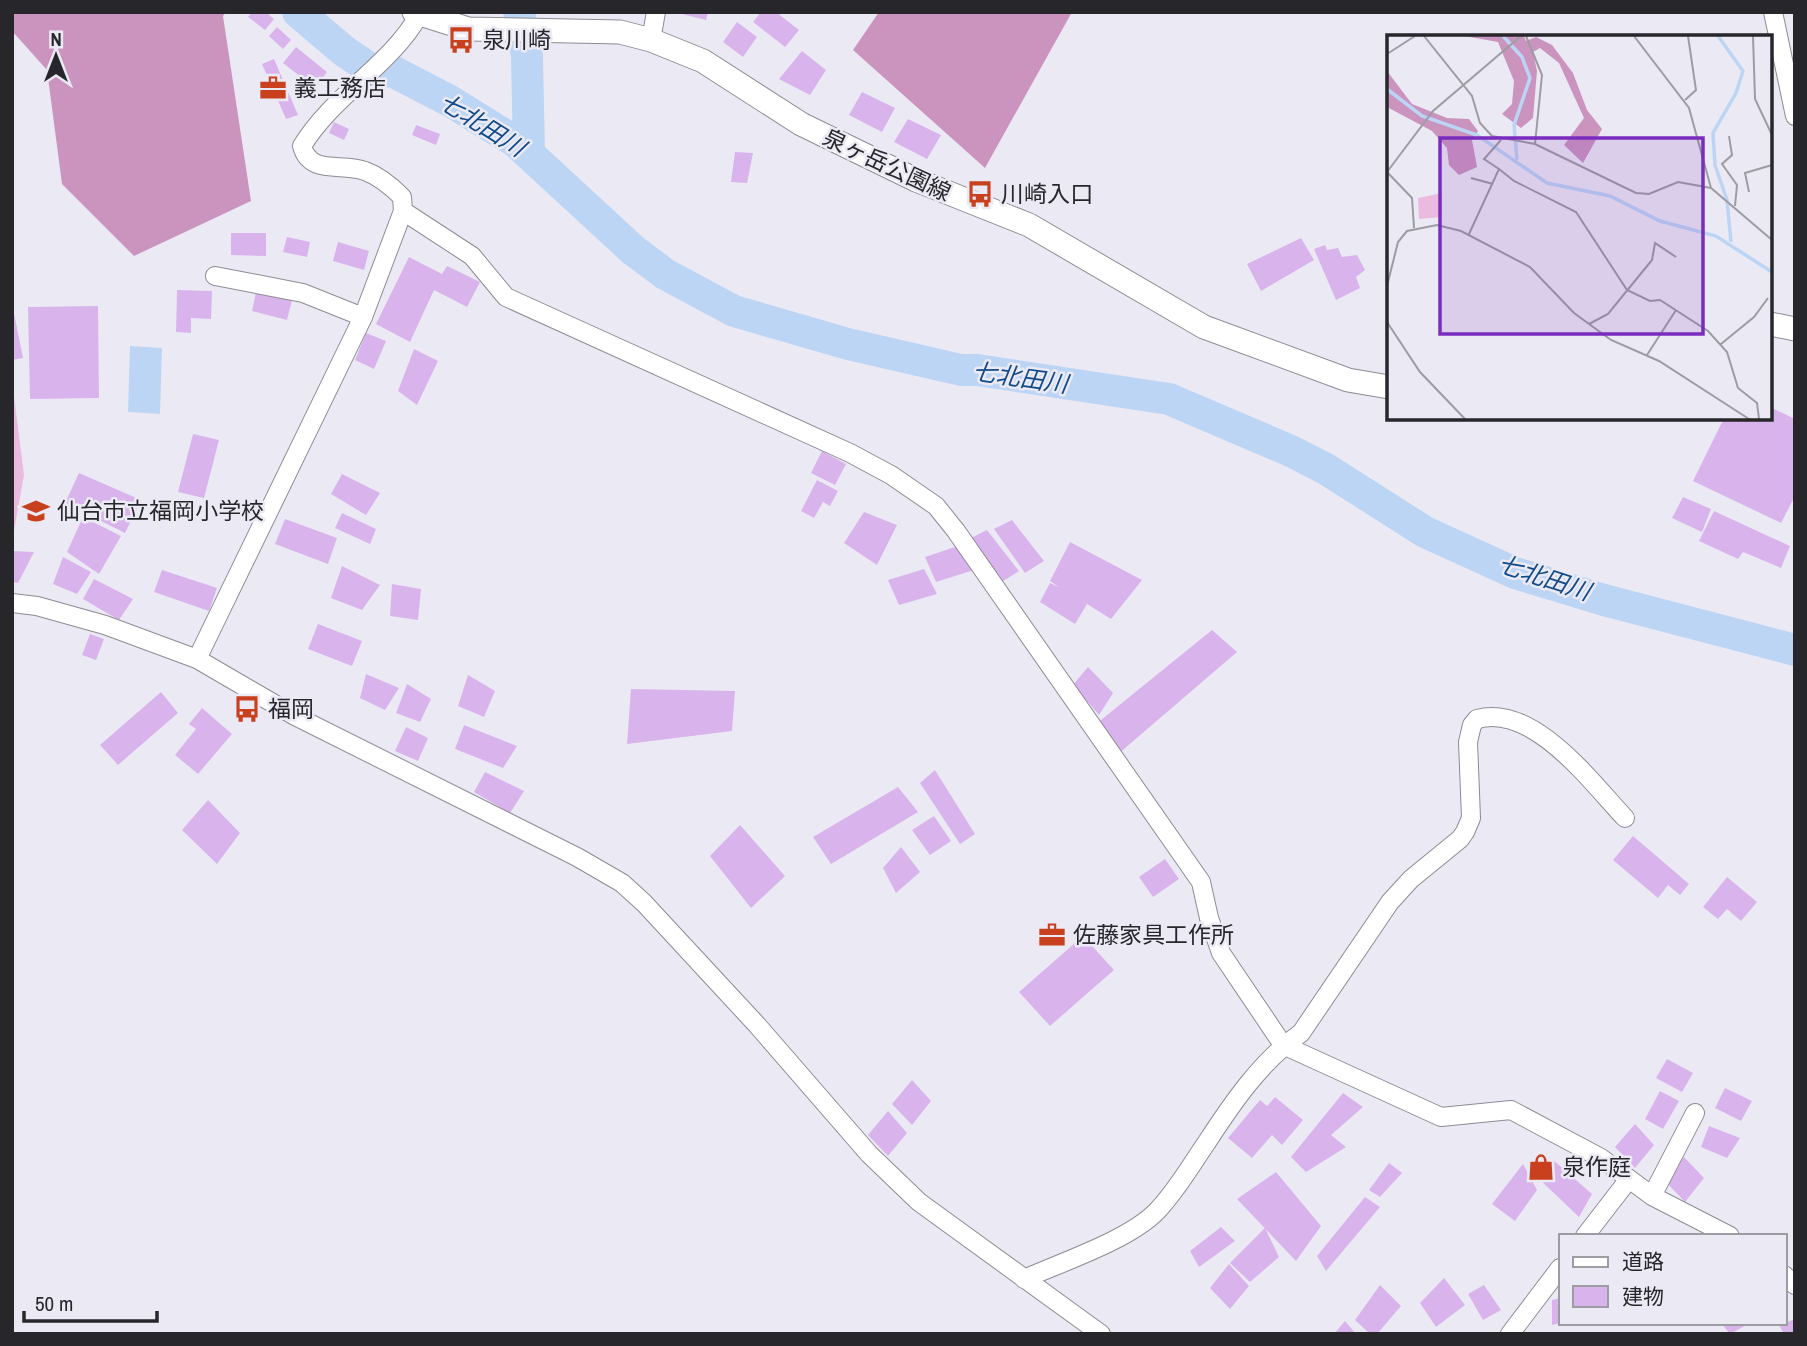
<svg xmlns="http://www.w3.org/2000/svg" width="1807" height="1346" viewBox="0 0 1807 1346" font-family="'Archivo Narrow','Noto Sans JP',sans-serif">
<rect width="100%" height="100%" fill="#ebeaf4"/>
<path fill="#eabadf" d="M12 380 24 475 12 542Z"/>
<path fill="#ca94bf" d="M12 12H226L223 16 251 201 134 256 62 184 47 70 12 31Z
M879 12H1072L985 168 853 50Z"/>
<path fill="#bcd5f4" d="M130 346 162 348 160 414 128 412Z"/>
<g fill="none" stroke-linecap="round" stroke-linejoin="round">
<path stroke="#bcd5f4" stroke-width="32" d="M298 12 344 51 372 70 394 72 450 101 516 142 633 250 665 274 734 311 848 344 961 370H977L1169 399 1293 452 1326 469 1425 532 1515 573 1604 600 1795 650
M519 12 527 56 529 154"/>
</g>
<path fill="#d9b4ec" d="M252 12H266L274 19 265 30 248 17Z
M674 12H708L706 20Z
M761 12H776L799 30 785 47 753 22Z
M737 22 757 37 743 57 723 42Z
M277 27 291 40 283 49 269 36Z
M296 47 327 72 315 88 283 63Z
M802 51 826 70 810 95 779 79Z
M274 59 298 115 286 119 262 64Z
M862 92 895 108 882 132 849 115Z
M908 119 941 135 927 159 894 142Z
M334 122 349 129 344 140 329 133Z
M416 125 440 134 436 145 412 135Z
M735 152 753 153 747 183 731 182Z
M231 233H266V256L231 255Z
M287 237 310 242 307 257 283 252Z
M1301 238 1314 260 1261 291 1247 264Z
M338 242 369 251 364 270 333 261Z
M1325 245 1327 250 1338 248 1342 257 1357 255 1365 270 1356 277 1360 288 1336 300 1314 249Z
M409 257 442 274 447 266 480 282 467 307 434 290 410 342 376 324Z
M177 290 212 291 211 319 191 318V333L176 332Z
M256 292 292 300 287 320 252 311Z
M12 303 23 358 12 360Z
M98 306 99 398 30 399 28 307Z
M366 333 386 341 374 369 355 360Z
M414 349 438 361 417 405 398 391Z
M1770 407 1795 419V496L1781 523 1693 481 1724 418H1770Z
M193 434 219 440 204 498 178 492Z
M822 451 846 464 835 485 811 473Z
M79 473 141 500 125 533 65 503Z
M342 474 380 493 366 515 331 494Z
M817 480 838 491 830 506 823 502 814 518 801 511Z
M1683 497 1711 509 1702 532 1672 518Z
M1714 511 1790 546 1781 568 1743 552 1738 559 1699 541Z
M864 512 897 525 877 565 844 543Z
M342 513 376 529 370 544 335 528Z
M83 517 121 536 99 574 67 552Z
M285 519 337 538 328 564 275 544Z
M1012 520 1044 561 1025 573 994 529Z
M987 530 1019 571 1000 583 969 539Z
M1070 542 1142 580 1111 619 1087 604 1075 624 1040 602 1050 583 1059 587 1050 581Z
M961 545 974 570 936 582 925 557Z
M12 551 34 552 18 583 12 582Z
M63 557 91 572 77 594 53 584Z
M342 566 380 585 362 610 331 598Z
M924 569 937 594 899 605 888 580Z
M162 570 217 588 209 611 154 592Z
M94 579 133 599 119 620 83 599Z
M392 584 421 589 418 620 390 616Z
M318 624 362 641 352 666 308 649Z
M1212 630 1237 652 1117 755 1096 724Z
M90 634 104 639 96 660 82 655Z
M1088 667 1113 693 1099 715 1073 685Z
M366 674 399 688 385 710 360 698Z
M468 675 495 691 484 717 458 706Z
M407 684 431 699 420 722 396 713Z
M631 689 735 691 732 731 627 744Z
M161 692 178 713 118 765 100 745Z
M202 708 232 734 198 774 175 755 196 729 189 724Z
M464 725 517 746 503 768 455 749Z
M406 727 428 738 418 761 395 751Z
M935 770 975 834 960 844 920 783Z
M485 772 524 791 510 813 474 792Z
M898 787 918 812 831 864 813 837Z
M208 800 240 833 217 864 182 830Z
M934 816 951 841 930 855 912 830Z
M740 825 785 876 751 908 710 856Z
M1633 836 1689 884 1680 895 1668 885 1658 898 1613 860Z
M901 847 920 872 896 893 883 868Z
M1165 859 1179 879 1153 897 1139 877Z
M1727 877 1757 902 1741 921 1727 909 1718 919 1703 907Z
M1083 936 1114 970 1050 1026 1019 992Z
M1667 1059 1693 1073 1682 1092 1656 1078Z
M912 1080 931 1101 912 1125 892 1104Z
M1725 1088 1752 1101 1741 1121 1715 1108Z
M1660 1091 1679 1101 1663 1129 1645 1119Z
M1343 1093 1363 1107 1331 1135 1346 1147 1306 1172 1291 1157Z
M1275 1097 1303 1120 1282 1145 1272 1135 1252 1158 1228 1138 1260 1100 1267 1106Z
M888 1111 907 1133 888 1156 868 1135Z
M1635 1124 1654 1145 1635 1168 1615 1147Z
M1709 1126 1740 1138 1727 1158 1701 1147Z
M1684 1157 1704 1178 1685 1202 1665 1181Z
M1552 1159 1592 1194 1579 1217 1537 1177Z
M1389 1163 1402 1173 1380 1197 1369 1190Z
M1523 1164 1537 1190 1515 1221 1492 1204Z
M1276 1172 1321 1226 1296 1261 1237 1199Z
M1365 1197 1380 1207 1326 1271 1317 1256Z
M1221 1227 1235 1241 1199 1267 1190 1251Z
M1265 1228 1279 1257 1250 1282 1230 1263Z
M1229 1264 1249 1286 1230 1309 1210 1288Z
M1444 1278 1465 1305 1436 1327 1420 1303Z
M1380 1285 1401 1306 1377 1334H1370L1355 1320Z
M1484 1285 1501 1310 1483 1320 1468 1294Z
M1560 1298V1323L1552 1325V1300Z
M1795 1319V1334H1784L1779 1325Z
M1345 1321 1356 1334H1334Z
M1721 1323H1750L1730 1334Z"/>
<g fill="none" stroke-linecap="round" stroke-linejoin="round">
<defs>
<path id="minor" d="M1773 12 1795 116
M651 40 656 12
M403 211 472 256 506 297 850 453 891 475 936 506 956 531 1201 882 1209 918 1221 953 1283 1045 1441 1117 1511 1110 1601 1158 1652 1196 1730 1236
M215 276 303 293 363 317
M12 603 37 606 105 625 197 659 295 716 577 857 622 883 644 903 757 1025 869 1154 919 1202 1101 1334
M197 659 363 317 403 211 402 197C392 187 379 176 365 171 342 162 310 176 302 146 333 95 390 66 419 15
M1652 1196 1695 1113
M1585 1236 1629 1179
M1784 1275 1795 1285
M1024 1279C1062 1262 1129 1240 1157 1211 1177 1190 1191 1165 1207 1142 1233 1102 1262 1060 1301 1033L1390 902 1411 879 1460 839 1465 832 1471 818 1468 742 1472 725 1477 719C1533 703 1591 782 1625 818
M1510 1334 1560 1268"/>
<path id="major" d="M414 12 468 29 620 32 651 40 703 61 801 124 916 180 1029 225 1204 327 1348 380 1389 387
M1770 324 1795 329"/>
</defs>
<use href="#minor" stroke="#8d8b94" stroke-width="20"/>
<use href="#major" stroke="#8d8b94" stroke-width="25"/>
<use href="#minor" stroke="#fff" stroke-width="18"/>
<use href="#major" stroke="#fff" stroke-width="23"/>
</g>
<defs>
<symbol id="bus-bare" viewBox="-9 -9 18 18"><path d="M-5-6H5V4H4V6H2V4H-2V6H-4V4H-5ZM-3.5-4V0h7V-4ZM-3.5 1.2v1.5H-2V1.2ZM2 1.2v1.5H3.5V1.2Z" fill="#c9401e" stroke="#ebeaf4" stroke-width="2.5" paint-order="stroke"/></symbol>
<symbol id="office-bare" viewBox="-9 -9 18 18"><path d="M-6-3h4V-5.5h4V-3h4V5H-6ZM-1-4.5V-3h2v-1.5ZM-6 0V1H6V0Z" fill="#c9401e" stroke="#ebeaf4" stroke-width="2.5" paint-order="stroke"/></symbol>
<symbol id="school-bare" viewBox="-9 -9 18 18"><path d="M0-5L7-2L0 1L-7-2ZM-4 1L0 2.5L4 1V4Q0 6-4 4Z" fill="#c9401e" stroke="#ebeaf4" stroke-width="2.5" paint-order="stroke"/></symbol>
<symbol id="shop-bare" viewBox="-9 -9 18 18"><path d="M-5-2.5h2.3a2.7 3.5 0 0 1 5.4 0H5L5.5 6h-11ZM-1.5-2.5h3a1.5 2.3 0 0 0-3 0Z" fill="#c9401e" stroke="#ebeaf4" stroke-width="2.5" paint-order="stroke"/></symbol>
</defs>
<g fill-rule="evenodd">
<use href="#bus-bare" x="442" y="21" width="38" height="38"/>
<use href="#office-bare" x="254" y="69" width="38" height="38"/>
<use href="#bus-bare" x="961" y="175" width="38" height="38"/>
<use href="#school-bare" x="17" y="492" width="38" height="38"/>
<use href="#bus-bare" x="228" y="690" width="38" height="38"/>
<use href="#office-bare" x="1033" y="916" width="38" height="38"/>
<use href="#shop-bare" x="1522" y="1148" width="38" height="38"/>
</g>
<g text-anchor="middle" stroke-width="5" stroke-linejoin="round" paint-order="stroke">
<g font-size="23" fill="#27262a" stroke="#ebeaf4" text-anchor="start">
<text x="482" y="48">泉川崎</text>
<text x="294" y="96">義工務店</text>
<text x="1001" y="202">川崎入口</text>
<text x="57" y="519">仙台市立福岡小学校</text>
<text x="268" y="717">福岡</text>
<text x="1073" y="943">佐藤家具工作所</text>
<text x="1562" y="1175">泉作庭</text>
</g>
<g font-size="23" fill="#27262a" stroke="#ebeaf4">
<text transform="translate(887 165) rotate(25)" y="8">泉ヶ岳公園線</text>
</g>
<g font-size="24" font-style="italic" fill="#124b88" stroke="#ebeaf4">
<text transform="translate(482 125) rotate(32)" y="8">七北田川</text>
<text transform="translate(1020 378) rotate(8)" y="8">七北田川</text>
<text transform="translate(1544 578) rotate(18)" y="8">七北田川</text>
</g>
</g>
<g transform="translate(1387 35)">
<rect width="385" height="385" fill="#ebeaf4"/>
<path d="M55 158V182L32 184 31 163Z" fill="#eabadf"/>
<path d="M77 1H137L139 6 149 2 165 10 186 38 200 75 215 94 196 128 177 110 197 83 172 28 153 13 146 17 150 36 146 83 134 93 115 79 125 69 127 46 111 7ZM0 36 25 69 60 83 82 84 91 96 85 105 90 132 72 140 62 130 60 113 45 96 0 72Z" fill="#ca94bf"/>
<path fill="none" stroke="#bcd5f4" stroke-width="3.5" d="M116 1 135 22 143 43 127 90 130 125M331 1 356 36 349 58 326 98 328 130 340 165 344 207M0 54 35 81 90 100 160 148 223 161 273 186 329 201 385 237"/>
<path fill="none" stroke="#9d9ca3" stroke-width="2" d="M37 1 85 61 93 88 105 101 148 109 249 158 262 159 291 147 324 153 385 205M139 1 155 40 148 109M247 1 302 73 324 153M366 1 368 64 385 100M0 19 28 1M298 65 309 55 301 1M342 101 345 120 335 129 350 150 348 171M112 134 127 146 189 177 240 255 263 266 273 265 321 296 340 317 351 353 370 368 372 384M0 137 25 163 27 193M0 137 46 76 134 1M84 143 106 149M362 157 358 138 385 130M82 199 112 134 97 124 114 105M0 251 11 207 20 196 50 190 74 196 143 232 187 278 224 305 272 326 362 384M0 287 33 337 78 384M202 289 221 279 265 225 268 208 289 222M334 309 367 282 381 263M260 320 289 275"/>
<path fill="#7b2cbf" fill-opacity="0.15" stroke="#7b2cbf" stroke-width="3.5" d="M53 103H316V299H53Z"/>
<rect width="385" height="385" fill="none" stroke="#27262a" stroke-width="3.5"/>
</g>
<rect width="1807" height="1346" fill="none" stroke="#27262a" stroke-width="28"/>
<rect x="1559" y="1234" width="228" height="91" fill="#ebeaf4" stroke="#9d9ca3" stroke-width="2"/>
<rect x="1573" y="1257" width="35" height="10" fill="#ffffff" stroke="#9d9ca3" stroke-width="2"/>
<text x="1622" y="1269" font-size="21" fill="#27262a">道路</text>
<rect x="1573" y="1286" width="35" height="21" fill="#d9b4ec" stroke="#9d9ca3" stroke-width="2"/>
<text x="1622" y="1304" font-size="21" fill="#27262a">建物</text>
<g transform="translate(56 56)" stroke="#ebeaf4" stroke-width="5" paint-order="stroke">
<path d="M0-5L12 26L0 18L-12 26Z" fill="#27262a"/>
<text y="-10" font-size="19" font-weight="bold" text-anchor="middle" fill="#27262a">N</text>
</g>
<path d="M24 1311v10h133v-10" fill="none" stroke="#27262a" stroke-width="3.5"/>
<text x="35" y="1311" font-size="21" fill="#27262a" stroke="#ebeaf4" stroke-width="5" paint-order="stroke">50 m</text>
</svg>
